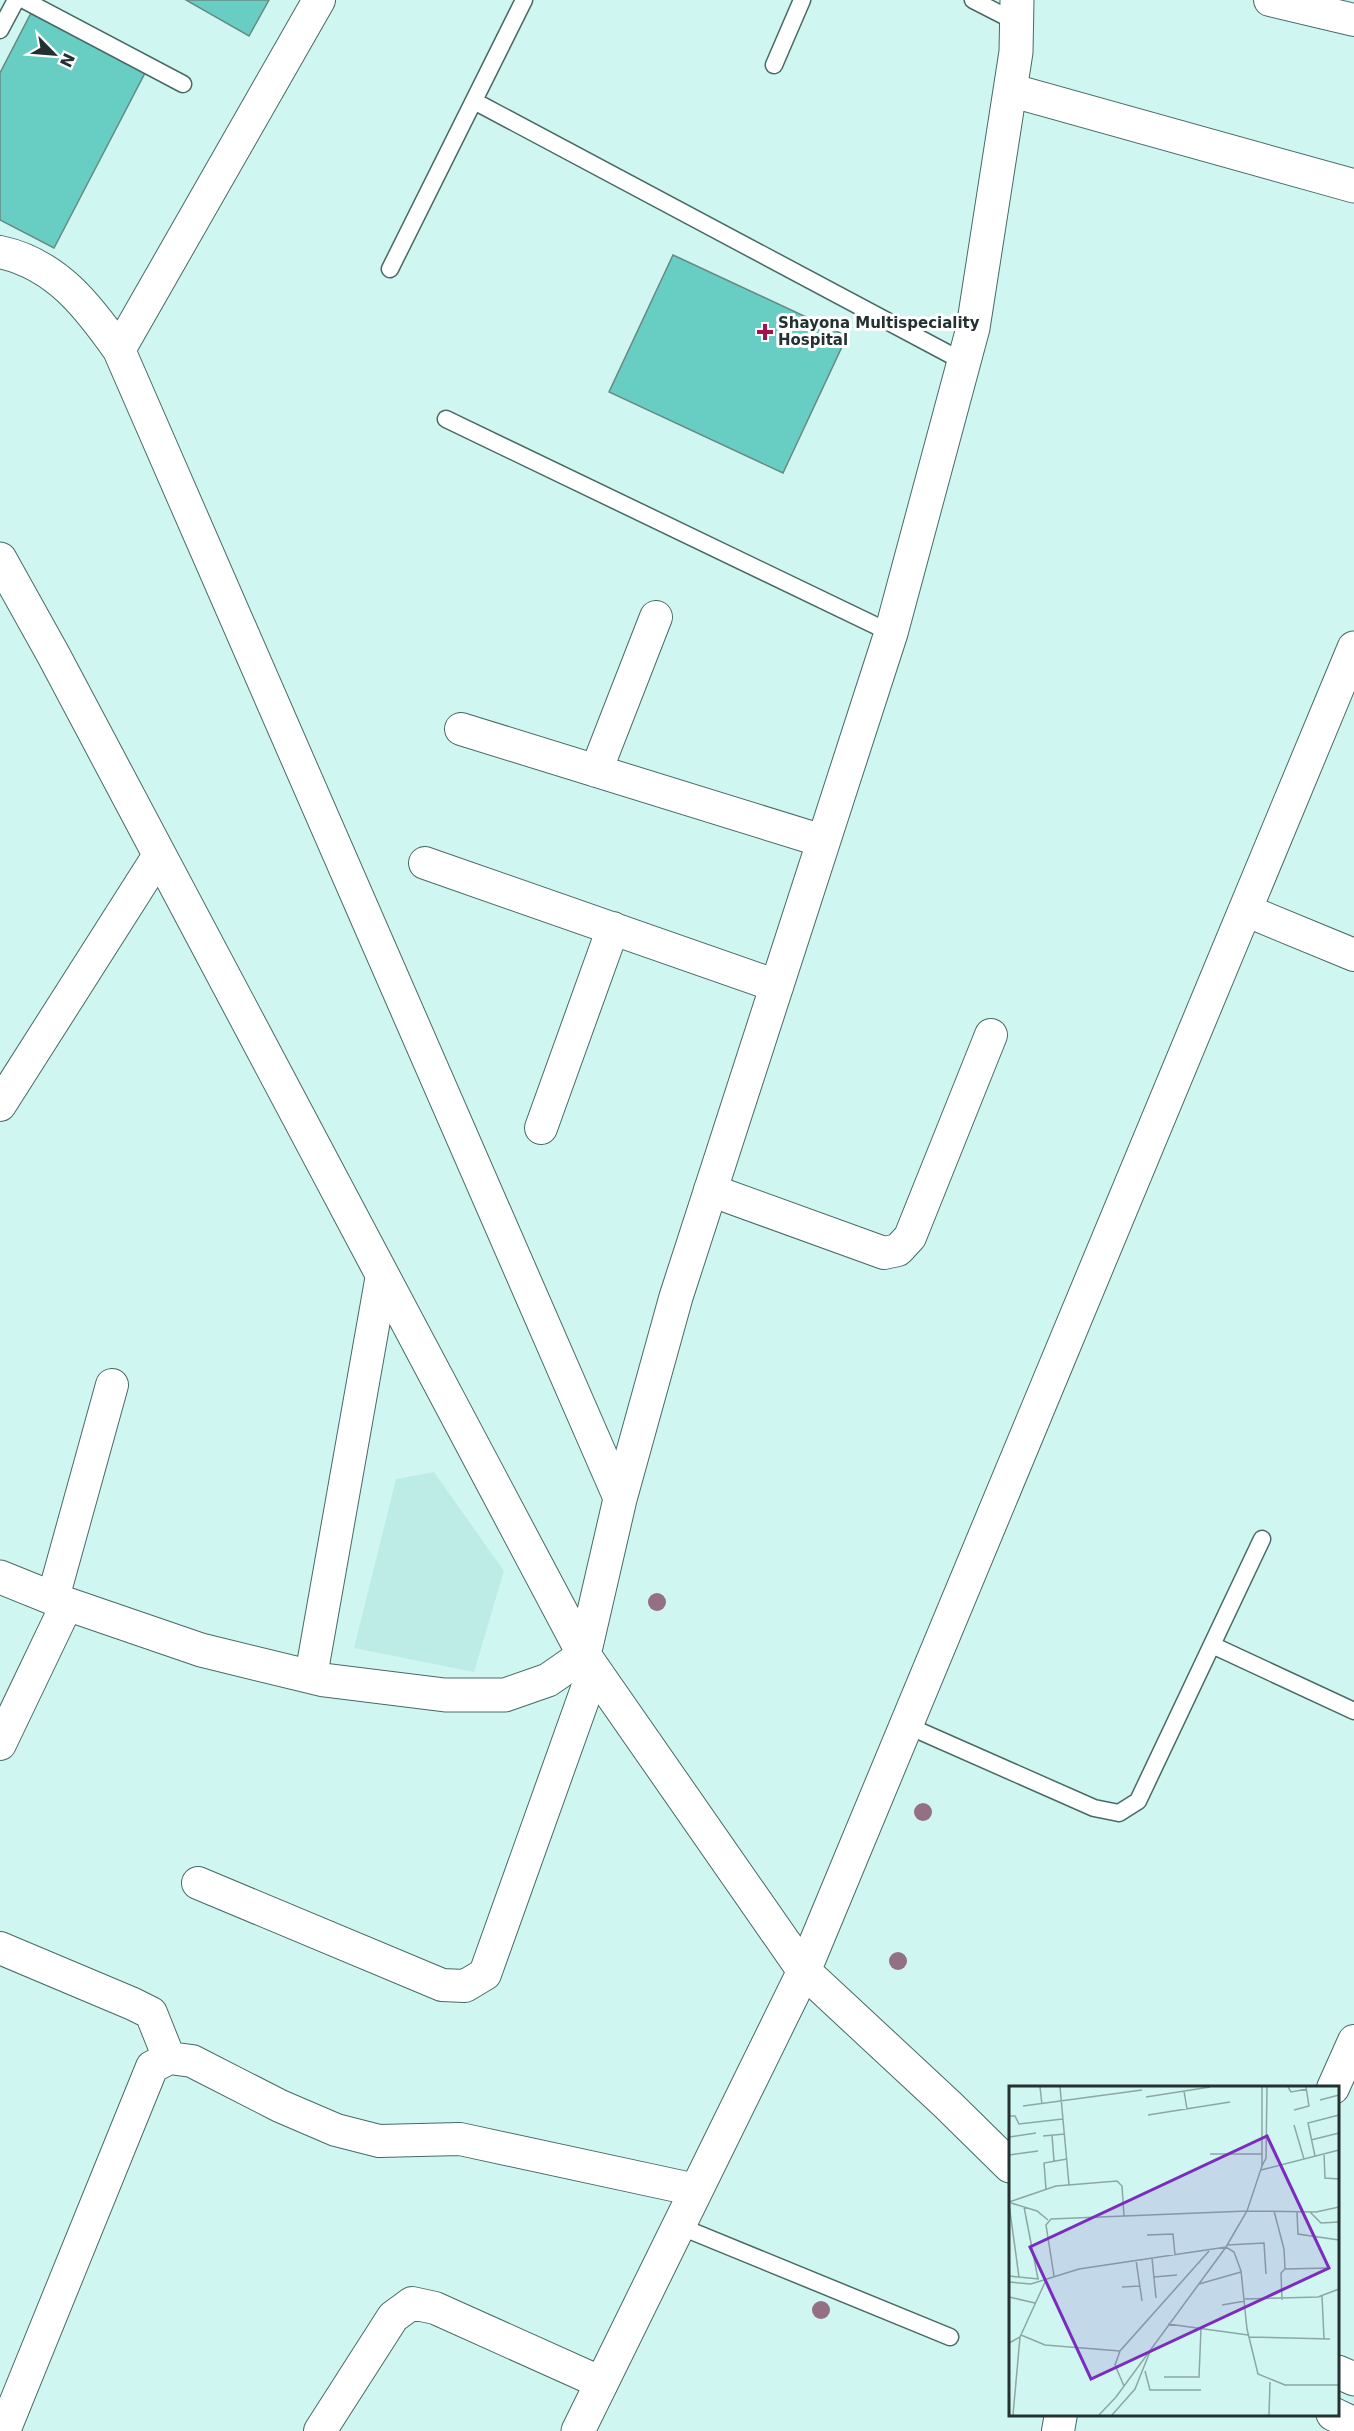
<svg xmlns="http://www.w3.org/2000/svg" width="1354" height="2431" viewBox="0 0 1354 2431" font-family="'DejaVu Sans',sans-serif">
<rect width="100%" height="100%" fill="#d0f6f1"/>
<path fill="#bdece6" d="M434 1472 504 1571 474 1672 354 1648 396 1479Z"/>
<path fill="#68cdc2" stroke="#678a85" stroke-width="1.5" d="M186 0H269L249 36Z
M31 13 145 73 54 248 0 220V73Z
M673 255 847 336 783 473 609 392Z"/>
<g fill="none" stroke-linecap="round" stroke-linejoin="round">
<defs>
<path id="lane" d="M24 0 183 84
M973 0 1016 22
M0 30 16 0
M774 65 802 0
M474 101 964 362
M390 269 524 0
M446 419 891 633
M1212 1645 1354 1711
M906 1725 1094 1808 1119 1813 1138 1801 1262 1539
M679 2226 950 2337"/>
<path id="street" d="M1270 0 1354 20
M0 252C56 264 88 306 119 350L620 1499
M119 350 319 0
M461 729 823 841
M596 771 656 617
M425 863 777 986
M1245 910 1354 955
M0 1105 159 855
M541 1128 613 928
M710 1190 884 1253 898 1250 910 1237 991 1035
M53 1598 112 1385
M311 1676 382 1275
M0 1744 67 1604
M198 1883 442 1985 465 1986 485 1974 594 1669
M0 1948 133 2004 151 2013 169 2058
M1333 2088 1354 2041
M4 2431 152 2067 169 2058 192 2061 280 2106 336 2130 379 2141 460 2139 696 2190
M320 2431 393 2317 412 2303 435 2308 602 2383
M1058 2431 1061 2414"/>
<path id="secondary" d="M1010 90 1354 186
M0 559 54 656 584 1655 804 1971 948 2105 1010 2166
M0 1577 67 1604 201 1650 324 1680 445 1695H505L548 1680 584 1655 620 1499 676 1297 891 633 973 328 1016 52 1017 0
M1338 2372 1354 2379
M1333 2414 1354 2424
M578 2431 804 1971 1354 648"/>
</defs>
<use href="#lane" stroke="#486a66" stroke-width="19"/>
<use href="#street" stroke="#486a66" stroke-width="34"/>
<use href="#secondary" stroke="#486a66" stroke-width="35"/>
<use href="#lane" stroke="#fff" stroke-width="16"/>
<use href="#street" stroke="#fff" stroke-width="32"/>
<use href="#secondary" stroke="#fff" stroke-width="33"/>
</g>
<g fill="#937083">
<circle cx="657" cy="1602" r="9"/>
<circle cx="923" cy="1812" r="9"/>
<circle cx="898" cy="1961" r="9"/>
<circle cx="821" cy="2310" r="9"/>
</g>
<path fill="#a6114c" stroke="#fff" stroke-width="2" d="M762 323h6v6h6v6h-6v6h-6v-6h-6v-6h6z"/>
<g text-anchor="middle" stroke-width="6" stroke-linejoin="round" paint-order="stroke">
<g font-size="15" font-weight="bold" fill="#233230" stroke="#fff" text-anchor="start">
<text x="778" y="328">Shayona Multispeciality<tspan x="778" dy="17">Hospital</tspan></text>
</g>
</g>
<g transform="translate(1009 2086)">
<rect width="330" height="330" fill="#d0f6f1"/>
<path fill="none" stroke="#8ba8a4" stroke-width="1.5" d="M31 1 33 19M51 1 60 99M279 1 282 6 298 3M175 5 178 23M137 11 201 1M311 14 330 9M14 20 133 4M285 24 300 20 297 1M139 29 221 16M0 30H6L10 38 54 33M285 39 295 73M43 49 45 75M34 50 56 48M0 51 27 47M302 54 330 47M315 67 316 92 330 93M201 68H253M0 69 29 65M306 70 299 37 330 29M253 80 257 72 258 1M252 84 330 64M37 103 35 77 58 73M0 116 47 100 108 95 113 100 115 130M2 117 28 125 39 134M0 118 10 191M15 121 29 193M265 125 275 163 276 183 320 182M288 126 289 148 330 154M301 126 312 137 330 136M138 149 164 148 166 169M218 159 255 157 257 188M143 172 147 212M127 174 133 215M0 190 30 193M45 190 37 139 42 133 238 125 307 126 330 121M145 191 168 189M0 196 22 198 70 183 217 161 225 166 232 185 238 243 249 288 276 299H330M190 198 232 186M113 201 131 200M313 210 315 253M0 211 26 217M236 213 309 211 330 203M273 214 272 187 276 183M213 219 236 215M159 238 239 249M12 249 36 259 111 265M240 251 321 253M0 257 11 251 37 194M136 285 141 304H192M155 291H190L192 243M115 300 106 279 111 265 200 165M4 329 11 251M90 329 107 311 217 161 238 125 253 80V1M103 329 126 303 142 263M260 329 261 296"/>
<path fill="#7b2cbf" fill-opacity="0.15" stroke="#7b2cbf" stroke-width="3" d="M258 50 320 182 82 293 21 161Z"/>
<rect width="330" height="330" fill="none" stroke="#233230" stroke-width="3"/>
</g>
<g transform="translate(54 54) rotate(115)" stroke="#ffffff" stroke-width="4.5" paint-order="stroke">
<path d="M0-4.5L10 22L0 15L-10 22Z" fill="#233230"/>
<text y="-9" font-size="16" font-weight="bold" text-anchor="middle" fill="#233230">N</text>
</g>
</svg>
